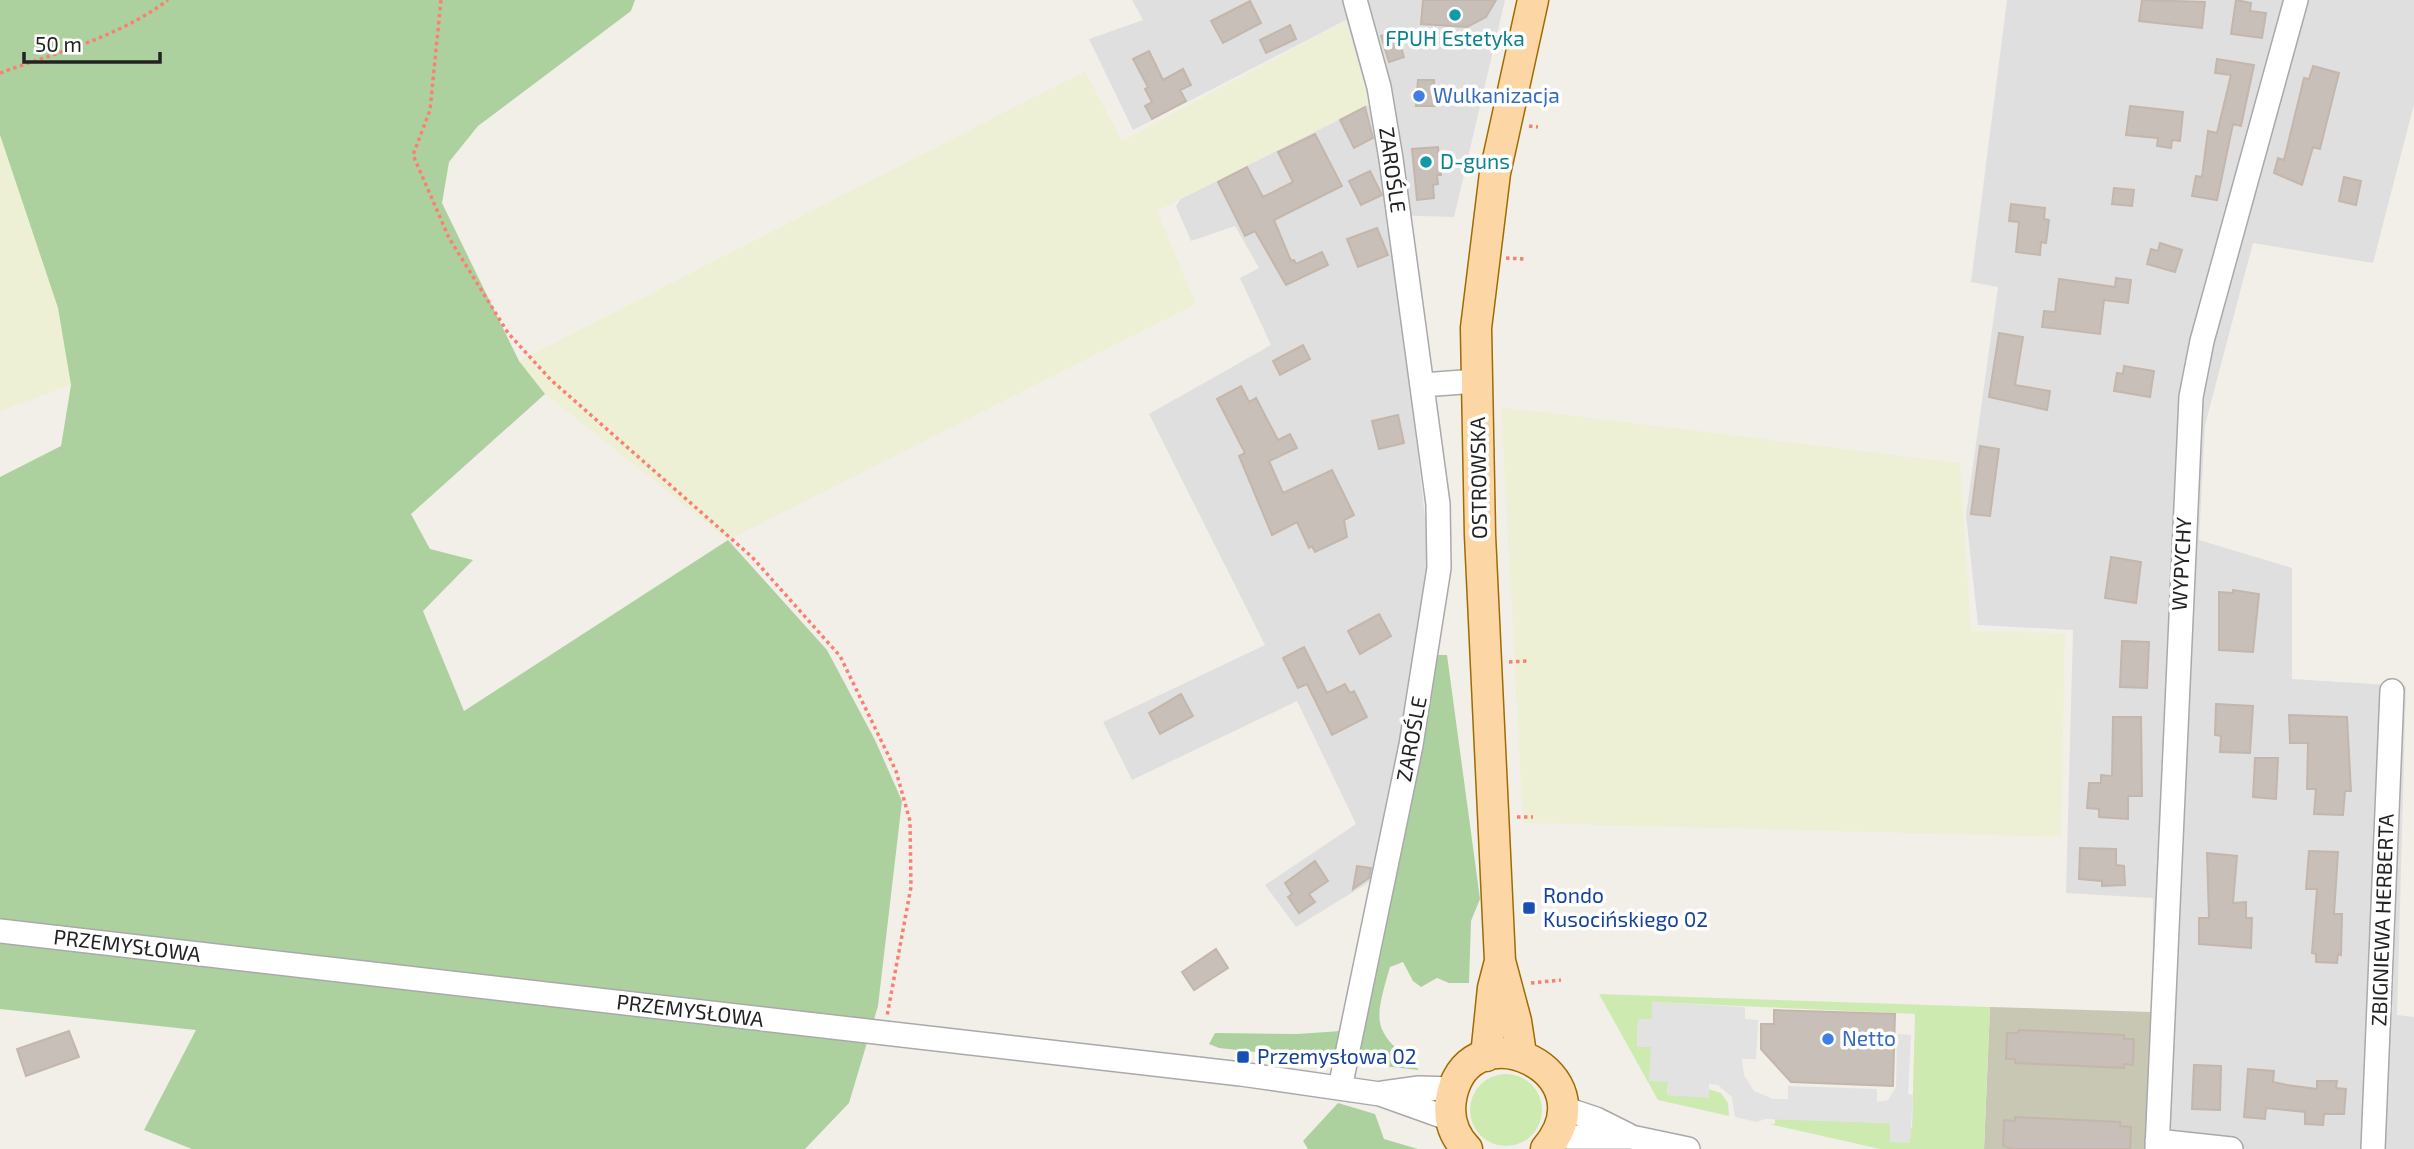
<svg xmlns="http://www.w3.org/2000/svg" width="2414" height="1149" viewBox="0 0 2414 1149" font-family="'Exo 2',sans-serif">
<rect width="100%" height="100%" fill="#f2efe9"/>
<path fill="#e0dfdf" d="M1132 0H1505L1454 217 1390 215 1432 577 1376 878 1296 927 1265 885 1356 824 1297 701 1132 780 1103 722 1265 645 1149 414 1271 345 1240 278 1259 268 1235 226 1191 241 1176 206 1181 198 1370 104 1346 20 1133 130 1089 39 1143 20Z
M2007 0H2414V104L2373 263 2253 243 2205 425 2199 540 2292 568V679L2406 686 2397 1015 2414 1017V1149H2152L2153 898 2066 893 2073 630 1978 625 1966 515 1998 287 1971 282Z"/>
<path fill="#c7c7b4" d="M1990 1007 2152 1012 2146 1149H1984Z"/>
<path fill="#eef0d5" d="M1346 20 1370 104 1157 211 1196 304 728 540 545 394 519 361 1085 71 1122 141Z
M0 135 58 308 71 385 0 411Z
M1501 407 1960 463 1971 631 2065 633 2061 837 1523 823Z"/>
<path fill="#cdebb0" d="M1599 994 1990 1007 1984 1149H1880L1769 1124H1775V1119L1890 1123 1912 1128 1915 1014 1652 1002V1019L1638 1020 1637 1046 1651 1047 1668 1082 1667 1095 1709 1097V1089L1721 1093 1728 1103 1729 1116 1658 1100Z
M1470 1110a36 36 0 1 1 72 0a36 36 0 1 1-72 0Z"/>
<path fill="#add19e" d="M0 0H635L631 11 478 126 449 162 442 203 519 361 545 394 411 514 430 549 473 560 423 611 464 711 728 540 827 650 875 740 902 801 878 1006 849 1103 805 1149H192L144 1130 196 1030 0 1009V477L61 446 71 385 58 308 0 135Z
M1430 655H1447L1480 899 1471 921 1469 983H1449L1437 978 1421 987 1413 981 1403 962 1390 967C1372 1028 1374 1029 1419 1070L1219 1048 1209 1044 1215 1033 1297 1034 1341 1031Z
M1338 1103 1375 1114 1384 1139 1418 1149H1308L1303 1141Z"/>
<path fill="#e2e2e2" d="M1652 1002 1745 1007V1019L1758 1020 1756 1059H1742L1744 1075 1754 1091 1773 1099H1788V1086L1877 1089V1102L1888 1100 1896 1087 1897 1034 1911 1035 1908 1094 1913 1095 1910 1143 1890 1142V1123L1765 1119 1757 1122 1735 1117 1732 1097 1718 1085 1709 1084V1098L1667 1095 1668 1082 1649 1081 1651 1047H1637L1638 1019H1652Z"/>
<path fill="#c7bfb8" stroke="#c4b6ab" stroke-width="2" d="M1423 0H1496L1486 17 1467 27 1421 24Z
M2142 0 2205 2 2202 28 2139 21Z
M2236 0 2251 3 2250 11 2266 13 2262 38 2231 34Z
M1250 1 1261 23 1223 43 1211 21Z
M1290 25 1296 39 1266 53 1260 40Z
M1396 31 1404 57 1389 62 1381 36Z
M1149 51 1163 80 1183 69 1191 85 1180 90 1186 101 1152 119 1145 106 1152 102 1145 89 1148 87 1133 59Z
M2217 59 2254 65 2241 126 2233 124 2217 200 2192 196 2196 176 2202 177 2208 131 2217 133 2231 75 2215 73Z
M2313 66 2339 73 2320 149 2313 147 2302 185 2274 173 2278 158 2284 160 2304 78 2309 79Z
M1418 80H1434L1435 106H1416Z
M2130 106 2183 112 2180 141 2172 140 2171 148 2157 146 2158 138 2126 135Z
M1365 107 1373 138 1354 148 1340 120Z
M1315 134 1342 186 1274 220 1291 261 1294 260 1296 264 1322 252 1328 265 1286 285 1255 231 1245 236 1218 182 1247 167 1263 197 1293 182 1278 152Z
M1438 147 1441 175H1437L1438 184 1433 185 1434 198 1417 200 1412 149Z
M1370 171 1382 195 1361 205 1349 181Z
M2344 177 2361 181 2356 205 2339 201Z
M2114 188 2134 190 2132 206 2112 204Z
M2011 204 2045 208 2044 219 2049 220 2046 243 2041 242 2040 255 2016 252 2019 222 2009 221Z
M1377 228 1388 255 1358 267 1347 239Z
M2160 243 2182 250 2175 272 2147 264 2151 249 2158 251Z
M2116 278 2131 280 2128 303 2104 300 2100 334 2042 327 2044 311 2055 312 2059 279 2115 287Z
M1999 333 2023 337 2015 385 2050 391 2047 410 1989 397Z
M1303 345 1310 359 1280 375 1273 361Z
M2124 366 2154 371 2150 397 2114 391 2117 373 2123 374Z
M1241 386 1249 402 1256 398 1278 440 1290 434 1297 448 1269 461 1283 493 1332 470 1354 515 1344 520 1347 537 1315 552 1312 546 1309 548 1297 522 1272 535 1239 456 1245 453 1217 399Z
M1398 415 1404 443 1379 449 1372 421Z
M1980 446 1999 449 1990 516 1971 514Z
M2111 557 2141 562 2136 603 2105 598Z
M2233 590 2259 594 2253 652 2219 650V592L2233 593Z
M1379 614 1391 636 1360 654 1348 631Z
M2122 641 2149 642 2147 688 2120 687Z
M1304 647 1327 693 1345 684 1350 693 1354 691 1367 717 1332 735 1307 684 1298 688 1283 658Z
M1181 694 1193 716 1160 734 1149 713Z
M2216 704 2253 706 2250 753 2220 752 2221 736 2215 735Z
M2289 715 2347 717 2351 791H2345L2343 815 2314 814 2316 789H2307L2308 743H2290Z
M2113 717H2141L2142 796H2128V819L2099 817V809L2087 808 2089 783H2101V775L2112 776Z
M2255 758H2278L2276 799 2253 797Z
M2080 848 2116 849V865L2124 866 2125 885 2102 886V881L2079 879Z
M2309 851 2338 852 2334 914H2342L2341 955 2338 954 2337 963 2316 962V954L2312 953 2317 889H2306Z
M2207 853 2237 856 2233 903 2246 902V918H2252L2251 948 2199 944V918H2209Z
M1315 861 1328 881 1309 894 1315 902 1299 913 1288 897 1292 894 1285 883Z
M1357 866 1371 868 1369 878 1353 889Z
M1216 949 1228 968 1194 990 1182 972Z
M1774 1010 1895 1014 1893 1086 1791 1082 1761 1049V1024H1774Z
M2019 1030 2124 1035V1039H2134L2133 1065 2124 1064V1068L2015 1063V1059H2006L2007 1033H2018Z
M69 1031 79 1057 26 1076 17 1049Z
M2194 1065 2221 1066 2220 1110 2192 1109Z
M2248 1069 2274 1071 2273 1082 2287 1085 2317 1089V1081H2337L2336 1088 2346 1089 2344 1114H2324L2323 1125 2305 1124V1112L2266 1108 2265 1119 2244 1117Z
M2015 1117 2120 1122V1126L2131 1127 2130 1149H2012L2003 1146 2004 1120 2015 1121Z"/>
<g fill="none" stroke-linecap="round" stroke-linejoin="round">
<defs>
<path id="minor" d="M1422 385 1477 381
M0 931 1241 1074 1380 1094 1450 1119
M1340 1088 1411 745 1439 568 1438 504 1391 159 1379 87 1355 0
M1383 1093 1419 1088 1453 1089
M1563 1108 1596 1119 1628 1135
M1555 1137H1631L1688 1149
M2157 1141 2231 1149
M2157 1149 2191 397 2202 341 2296 0
M2373 1149 2392 691"/>
<path id="major" d="M1521 1054 1516 1021 1500 961 1480 535 1476 328 1495 173 1533 0
M1486 1056 1493 988 1499 965
M1467 1149C1452 1134 1447 1115 1452 1094 1472 1008 1611 1072 1546 1149"/>
</defs>
<use href="#minor" stroke="#a9a9a9" stroke-width="26"/>
<use href="#major" stroke="#a06b00" stroke-width="33"/>
<path stroke="#fa8072" stroke-width="3.5" stroke-dasharray="3.5 3.5" stroke-linecap="butt" d="M441 0 430 110 413 155 449 238 508 333 551 380 752 557 840 656 896 771 910 821 911 887 887 1016
M0 73C58 52 117 38 168 0
M1529 126 1538 127
M1506 258 1524 259
M1509 662 1527 661
M1517 817H1533
M1531 983 1561 980"/>
<use href="#minor" stroke="#fff" stroke-width="23"/>
<use href="#major" stroke="#fcd6a4" stroke-width="30"/>
</g>
<g fill="#0f9aa8" stroke="#fff" stroke-width="2.5">
<circle cx="1455" cy="15" r="7"/>
<circle cx="1426" cy="162" r="7"/>
</g>
<g fill="#3f7fe0" stroke="#fff" stroke-width="2.5">
<circle cx="1419" cy="96" r="7"/>
<circle cx="1828" cy="1039" r="7"/>
</g>
<g fill="#1a4fb4" stroke="#fff" stroke-width="2.5">
<rect x="1522" y="901" width="14" height="14" rx="3.5"/>
<rect x="1236" y="1050" width="14" height="14" rx="3.5"/>
</g>
<g text-anchor="middle" stroke-width="7" stroke-linejoin="round" paint-order="stroke">
<g font-size="21" fill="#0d838f" stroke="#fff">
<text x="1455" y="46">FPUH Estetyka</text>
<text x="1440" y="169" text-anchor="start">D-guns</text>
</g>
<g font-size="21" fill="#366cbe" stroke="#fff" text-anchor="start">
<text x="1433" y="103">Wulkanizacja</text>
<text x="1842" y="1046">Netto</text>
</g>
<g font-size="21" fill="#222" stroke="#fff">
<text transform="translate(1392 170) rotate(82)" y="7">ZAROŚLE</text>
<text transform="translate(1479 478) rotate(-91)" y="7">OSTROWSKA</text>
<text transform="translate(2182 564) rotate(-87)" y="7">WYPYCHY</text>
<text transform="translate(1412 739) rotate(-79)" y="7">ZAROŚLE</text>
<text transform="translate(2383 920) rotate(-88)" y="7">ZBIGNIEWA HERBERTA</text>
<text transform="translate(127 946) rotate(7)" y="7">PRZEMYSŁOWA</text>
<text transform="translate(690 1011) rotate(7)" y="7">PRZEMYSŁOWA</text>
</g>
<g font-size="21" fill="#164399" stroke="#fff" text-anchor="start">
<text x="1543" y="903">Rondo<tspan x="1543" dy="24">Kusocińskiego 02</tspan></text>
<text x="1257" y="1064">Przemysłowa 02</text>
</g>
</g>
<path d="M24 52v10h136v-10" fill="none" stroke="#222222" stroke-width="3.5"/>
<text x="35" y="52" font-size="21" fill="#222222" stroke="#ffffff" stroke-width="5" paint-order="stroke">50 m</text>
</svg>
